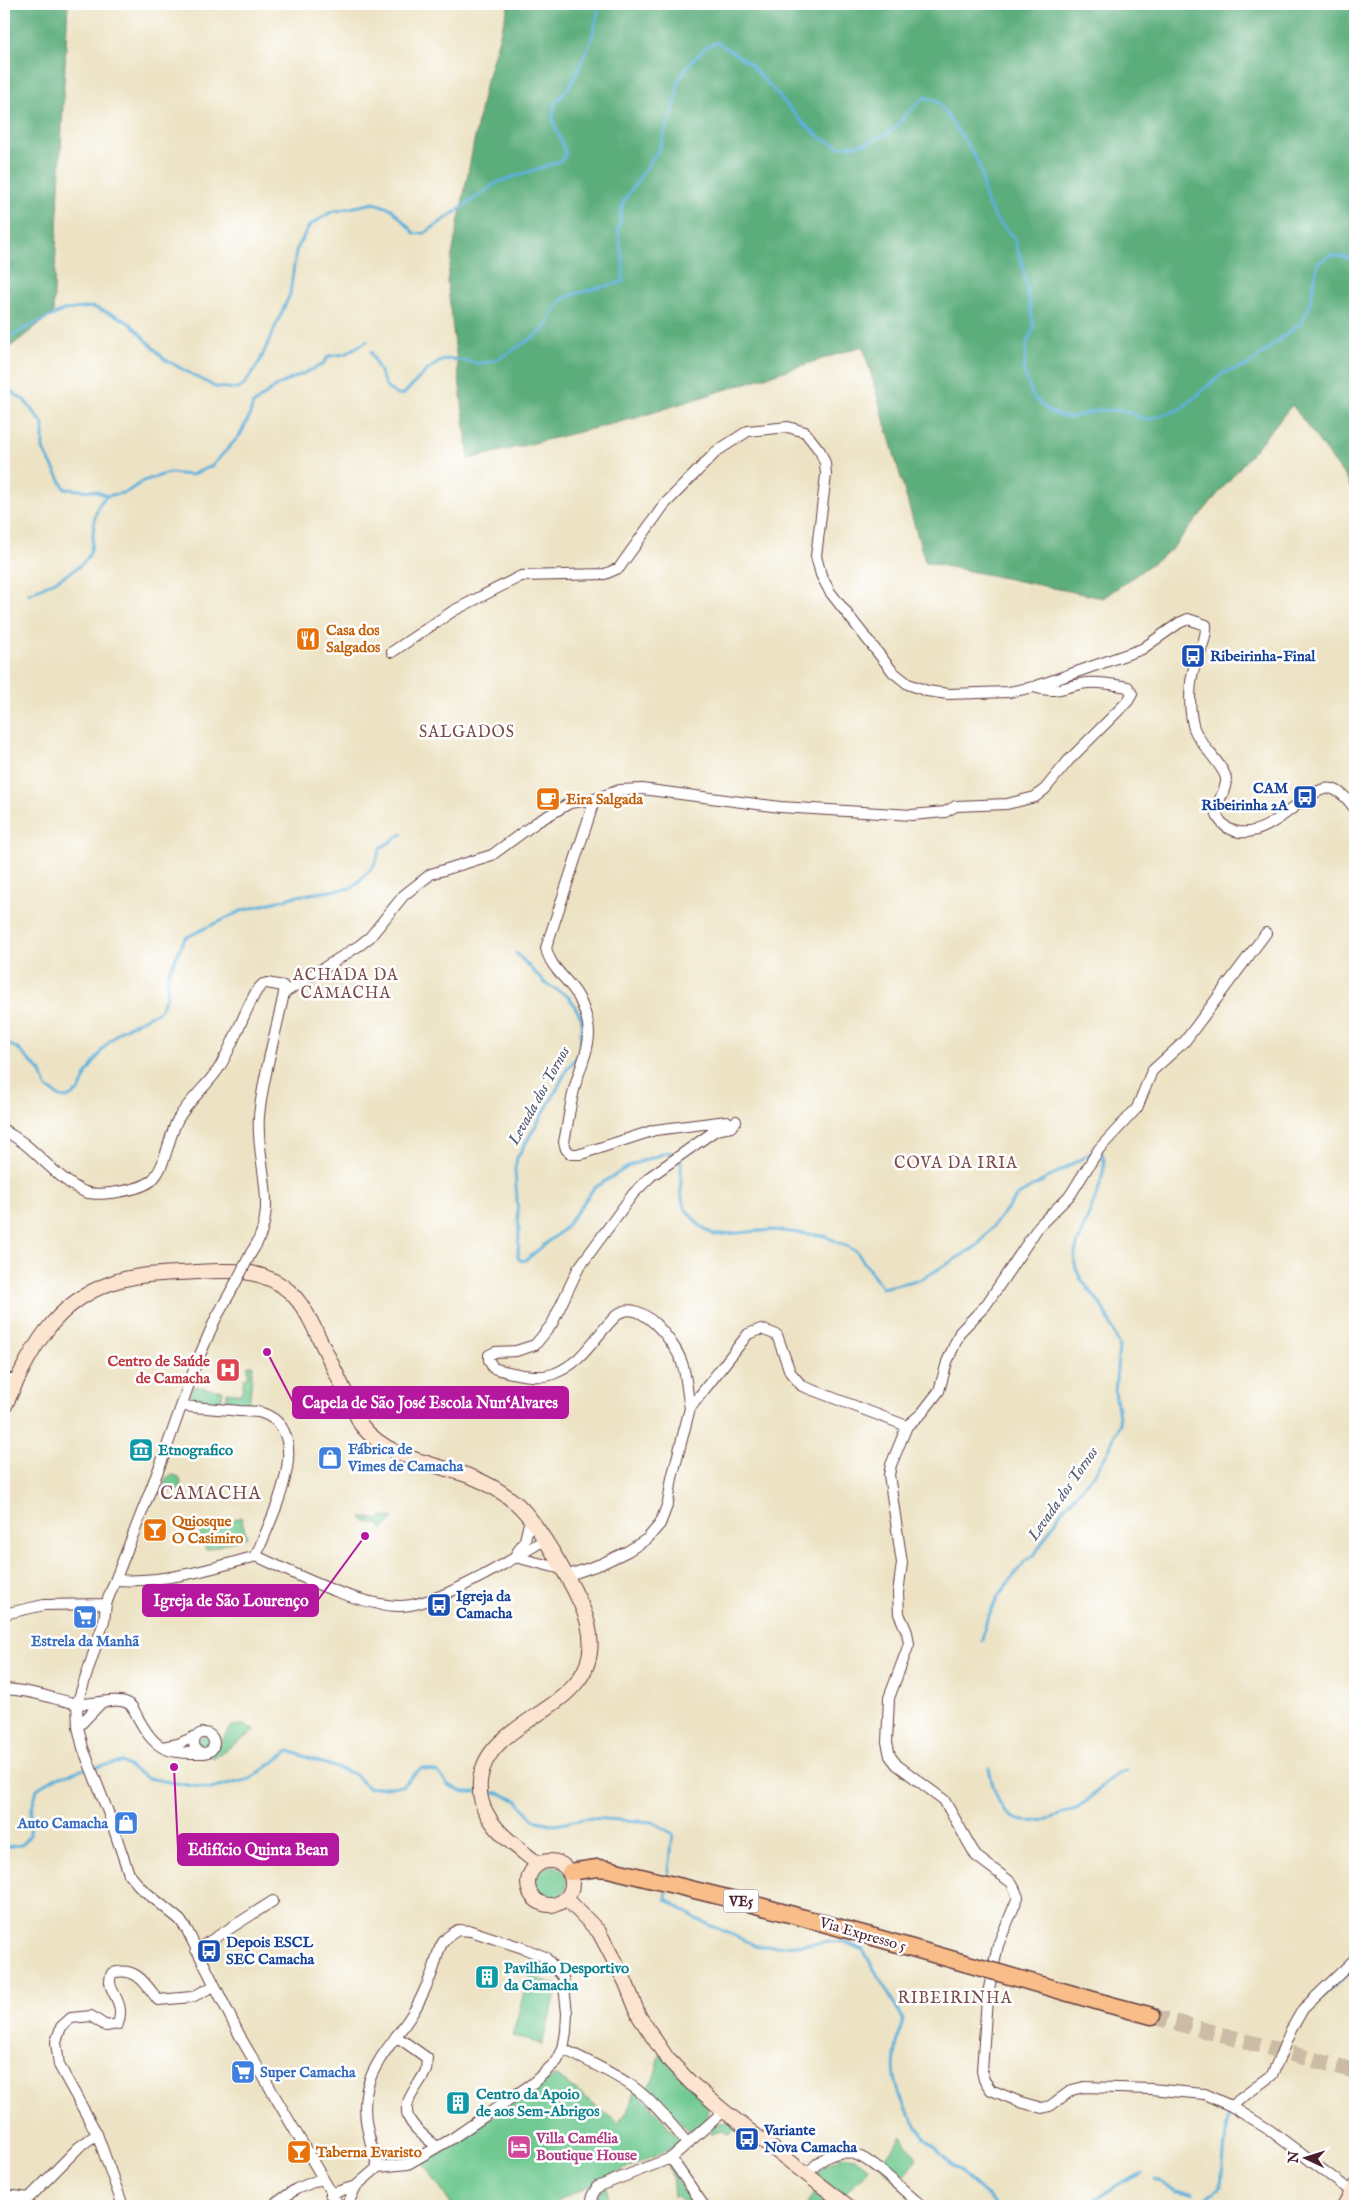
<svg xmlns="http://www.w3.org/2000/svg" width="1359" height="2210" viewBox="0 0 1359 2210" font-family="'IM FELL English',serif">
<rect width="100%" height="100%" fill="#fff"/>
<filter id="ink" filterUnits="userSpaceOnUse"><feTurbulence type="fractalNoise" baseFrequency=".02" numOctaves="2"/><feDisplacementMap in="SourceGraphic" scale="10" xChannelSelector="R" yChannelSelector="G"/><feConvolveMatrix kernelMatrix="1 2 1 2 8 2 1 2 1" color-interpolation-filters="sRGB"/></filter>
<filter id="wash" filterUnits="userSpaceOnUse"><feTurbulence type="fractalNoise" baseFrequency=".0096" numOctaves="4" result="noise"/><feDisplacementMap in="SourceGraphic" scale="20" xChannelSelector="R" yChannelSelector="G"/><feGaussianBlur stdDeviation="1.12" result="paint"/><feColorMatrix in="noise" values="0 0 0 0 0 0 0 0 0 0 0 0 0 0 0 0 0 1.4 0 .05"/><feComposite in="paint" operator="in"/></filter>
<g filter="url(#wash)">
<rect width="100%" height="100%" fill="#ede3c4"/>
<path fill="#6fc991" stroke="#5c745e" d="M248 1365H253L249 1408 226 1404 227 1392 241 1394 244 1379 248 1377Z
M193 1386 223 1391 221 1404 189 1399Z
M165 1483a8 8 0 1 1 16 0a8 8 0 1 1-16 0Z
M381 1516 394 1518 382 1530 381 1525 365 1522 362 1517 379 1520Z
M241 1517 247 1537 206 1550 199 1530Z
M244 1725 256 1730 213 1758 211 1751 220 1744 231 1726Z
M197 1743a7 7 0 1 1 14 0a7 7 0 1 1-14 0Z
M535 1882a16 16 0 1 1 32 0a16 16 0 1 1-32 0Z
M529 1976 559 1985 542 2044 512 2036Z
M660 2053 706 2102C711 2114 703 2136 687 2129L646 2088C656 2078 657 2067 660 2053Z
M556 2075 618 2123 627 2112 635 2090 658 2113 681 2143 557 2201 558 2206H452L423 2163Z
M728 2122 751 2140 749 2142 734 2130 729 2135 722 2131 710 2134V2131L719 2123Z
M902 2136 917 2158 900 2182 879 2165Z
M843 2156 855 2158 869 2169 843 2196 817 2176 820 2168Z
M668 2166 673 2167 679 2173 674 2177 693 2205 698 2202 700 2206H688L677 2196 674 2197 672 2176Z
M607 2187 608 2206H599L597 2196 599 2192Z
M815 2192 832 2206H805Z"/>
<path fill="#5bad7b" stroke="#526653" d="M4 4H68L53 313 4 352Z
M509 4H1355V498L1346 478 1292 405 1171 550 1103 598 925 562 863 346 636 418 469 459 447 281 485 85Z"/>
<g fill="none" stroke-linecap="round" stroke-linejoin="round">
<path stroke="#5eb1da" stroke-width="3" d="M4 339 64 310 93 307 117 316 131 324 164 359 215 387 238 389 244 385 260 361 290 294 296 251 309 226 331 212 374 203 392 209 415 234 425 233 498 182 561 161 566 154 553 121 555 104 572 83 591 41 600 4
M371 352 387 388 397 395 404 394C414 383 433 361 448 359 466 358 476 369 497 359 506 355 540 334 545 328 551 320 554 308 561 301 571 292 609 286 623 282V260L618 231 623 202 659 149 675 105 679 80 688 65 706 47 717 42 749 63 803 123 821 138 841 147 868 143 894 130 907 113 925 97 937 101 972 151 981 170 985 199 996 219 1014 238 1022 263 1034 328 1027 343 1024 372 1033 397 1050 412 1069 418 1099 410 1125 411 1147 420 1181 409 1223 373 1247 366 1303 321 1310 304 1318 263 1331 255 1355 259
M4 387 24 400 43 424V449L65 489 95 491 107 496 127 492 143 481 169 473 191 475 212 466 240 435 249 417 253 404 278 385 322 365 329 356 345 354 367 341
M29 594C46 585 77 573 88 557 98 541 87 511 107 496
M516 953 545 983 569 997 581 1017 582 1025 579 1054 567 1069 555 1093 517 1158 515 1169 519 1231 518 1258 522 1261 527 1259 565 1228 594 1188 631 1165 668 1152 677 1155
M4 1041 18 1049 41 1072 46 1087 60 1097 67 1098 79 1091 87 1073 104 1047 120 1031 159 1011 167 996 168 974 185 938 241 911 296 896 352 888 373 867 381 848 402 834
M1101 1152C1115 1169 1077 1234 1075 1254 1072 1276 1090 1288 1100 1304 1108 1316 1113 1330 1118 1343
M681 1160V1194L684 1207 698 1224 714 1235 773 1230 825 1236 856 1251 882 1288 922 1279 977 1246 1018 1195 1093 1152
M982 1640 987 1619 998 1597 1024 1562 1035 1554 1063 1509 1095 1473 1107 1454 1120 1423 1115 1392 1119 1346
M96 1767 122 1762 147 1778 210 1789 250 1779 289 1751 354 1774 368 1788 402 1786 421 1768 438 1772 448 1785 455 1788 464 1792H476
M989 1768C996 1807 1008 1831 1051 1818 1062 1814 1074 1810 1083 1804 1096 1794 1110 1775 1126 1771
M485 1792 499 1793 518 1801 533 1820 556 1825 588 1818 653 1822 673 1834 668 1879
M4 1847 21 1845 30 1835 31 1812 37 1789 54 1778 85 1769
M667 1888 666 1899 695 1918 757 1946H784L842 1941 863 1950 903 2019C899 2037 892 2058 895 2076 904 2134 959 2167 997 2206
M1303 2019 1308 2011 1355 1967
M1155 2180 1176 2191 1193 2193
M1207 2197 1221 2185 1227 2123 1231 2110
M1084 2206 1121 2183 1142 2173"/>
</g>
</g>
<g filter="url(#ink)">
<g fill="none" stroke-linecap="round" stroke-linejoin="round">
<path stroke="#ccbca5" stroke-width="16" stroke-dasharray="16 8" stroke-linecap="butt" d="M1152 2016 1355 2071"/>
<defs>
<path id="street" d="M392 652 453 611 521 576 605 574 619 568 664 505 717 451 748 431 788 427 805 432 820 451 825 463 826 475 816 556 821 575 830 592 893 672 908 684 927 691 948 694 1009 692 1034 687 1142 649 1179 623 1188 619 1206 625C1207 640 1198 654 1194 668 1189 684 1189 708 1193 725 1197 743 1225 766 1226 779 1227 797 1206 807 1223 824 1227 829 1233 831 1239 832 1275 837 1308 783 1333 789 1342 792 1350 802 1355 809
M595 799 546 948C550 969 570 980 579 998 598 1038 586 1048 575 1086 570 1104 568 1124 564 1142L566 1149 571 1154H581L655 1130 727 1121
M1266 933 1185 1041 1152 1071 1137 1108 1099 1149 1071 1194 1039 1226 986 1305 960 1332 947 1362 939 1391 922 1413 907 1426 891 1465 889 1475 902 1563 898 1593 899 1614 907 1632 909 1644 889 1698 887 1742 890 1756 897 1765 944 1800 976 1856 1012 1883 1018 1897 998 1945 987 1998 982 2071 984 2080 991 2090 1020 2102 1042 2108 1050 2106 1072 2090 1084 2087 1151 2089 1204 2094 1231 2106 1271 2131 1352 2192
M4 1130C11 1135 19 1139 26 1145 43 1159 65 1184 85 1192 99 1197 140 1190 151 1181 166 1168 168 1137 178 1119 189 1100 207 1086 219 1068 234 1043 243 1014 257 990L263 984 267 983 283 986 284 993
M251 1253C282 1209 255 1164 259 1116 263 1075 276 1033 284 993L360 945 370 937 404 895 431 874 492 855 537 822 570 803 595 799 620 790 642 789 780 807 912 815 945 812 956 806 1007 804 1035 797 1045 789 1068 761 1128 701 1132 694 1128 687C1115 685 1102 682 1088 683 1064 685 1061 695 1034 687
M235 1284 215 1320 196 1364 163 1458 106 1604 104 1621 77 1704 78 1727 83 1748 108 1812 129 1874 141 1888 180 1920 187 1930 242 2040 339 2206
M4 1379H17
M183 1406C202 1408 221 1409 240 1411 247 1411 256 1411 262 1413 318 1432 269 1522 256 1556
M690 1408C687 1394 687 1377 682 1363 676 1344 640 1295 617 1315 594 1336 585 1362 553 1374 536 1380 510 1373 493 1368L489 1360V1355L495 1352 516 1351 535 1345 552 1324 578 1269 633 1194 651 1176 716 1130 731 1127 736 1121
M256 1556C296 1574 357 1606 400 1606 437 1606 512 1560 544 1540
M515 1556 525 1540 530 1519
M515 1557 562 1569
M566 1576 601 1564 628 1551 647 1539 660 1524 668 1503 672 1478 690 1408 748 1334 761 1329 777 1335 790 1372 802 1386 907 1426
M116 1580C164 1583 211 1569 256 1556
M4 1614 44 1605 106 1604
M4 1689C21 1690 36 1693 53 1698 62 1700 71 1703 79 1704 92 1704 116 1698 125 1702 132 1704 134 1710 137 1716 154 1748 164 1754 201 1753
M78 1727 101 1703
M194 1743a10 10 0 1 1 20 0a10 10 0 1 1-20 0Z
M162 1747 178 1744 196 1736
M458 1930 471 1931 523 1948 545 1957 563 1977 567 2013 566 2032 563 2049 557 2061 533 2083 453 2138 408 2164 378 2167C370 2142 360 2113 368 2085 376 2058 397 2038 412 2014 420 2002 426 1987 432 1973 440 1952 436 1942 458 1930Z
M196 1950 273 1901
M396 2036 427 2058C426 2062 427 2067 426 2070 421 2084 402 2100 408 2116 412 2128 428 2139 437 2147
M563 2049C586 2060 610 2071 632 2086 653 2101 671 2124 688 2144
M1231 2106 1272 2075 1291 2030 1303 2009 1355 1959
M671 2158 704 2206
M807 2175C817 2161 835 2148 854 2154 872 2159 906 2193 922 2206
M330 2194 356 2186 378 2167
M4 2200 14 2196 29 2198 79 2147 97 2134
M123 2206 97 2134 59 2065 56 2042 61 2027 71 2018 91 2016 106 2026 118 2024C127 1998 103 1991 112 1973 136 1966 145 1983 158 2000L192 1997 214 1986
M272 2206 296 2189 321 2179
M347 2206 356 2186
M593 2206 592 2196 597 2187 671 2158 724 2111"/>
<path id="secondary" d="M4 1408C29 1354 51 1304 111 1283 138 1273 169 1274 197 1272 230 1270 264 1268 290 1292 307 1308 315 1331 325 1350 337 1375 349 1400 361 1425 389 1460 432 1462 472 1477 487 1483 504 1493 517 1504 538 1523 581 1596 588 1624 610 1712 487 1712 480 1781 479 1793 481 1804 487 1814 498 1835 520 1849 538 1864
M528 1883a22 22 0 1 1 44 0a22 22 0 1 1-44 0Z
M566 1898 599 1932 626 1983 639 2016 667 2058 691 2083 724 2111 848 2206
M1344 2206 1355 2187"/>
<path id="primary" d="M570 1872 597 1868 608 1869 756 1905 874 1937
M1107 2004 1152 2016"/>
</defs>
<use href="#street" stroke="#623c42" stroke-width="12"/>
<use href="#secondary" stroke="#623c42" stroke-width="16"/>
<use href="#primary" stroke="#623c42" stroke-width="19"/>
<use href="#street" stroke="#fff" stroke-width="10"/>
<use href="#secondary" stroke="#fce5d0" stroke-width="14"/>
<use href="#primary" stroke="#f8bd89" stroke-width="16"/>
<defs>
<path id="street-bridge" d="M235 1284 251 1253"/>
<path id="primary-bridge" d="M874 1937 1107 2004"/>
</defs>
<use href="#street-bridge" stroke="#623c42" stroke-width="12" stroke-linecap="butt"/>
<use href="#primary-bridge" stroke="#623c42" stroke-width="19" stroke-linecap="butt"/>
<use href="#street-bridge" stroke="#fff" stroke-width="10"/>
<use href="#primary-bridge" stroke="#f8bd89" stroke-width="16"/>
</g>
</g>
<defs>
<symbol id="restaurant-square" viewBox="-11 -11 22 22"><rect x="-9" y="-9" width="18" height="18" rx="4" fill="#e8710a" stroke="#fff"/><path d="M-5-6h1v4h1v-4h1v4h1v-4h1v5L-1.5 .5V6h-2V.5L-5-1ZM5-6V6H3V1.5H1.5Q1.5-4 5-6Z" fill="#fff"/></symbol>
<symbol id="bus-square" viewBox="-11 -11 22 22"><rect x="-9" y="-9" width="18" height="18" rx="4" fill="#1a4fb4" stroke="#fff"/><path d="M-5-6H5V4H4V6H2V4H-2V6H-4V4H-5ZM-3.5-4V0h7V-4ZM-3.5 1.2v1.5H-2V1.2ZM2 1.2v1.5H3.5V1.2Z" fill="#fff"/></symbol>
<symbol id="cafe-square" viewBox="-11 -11 22 22"><rect x="-9" y="-9" width="18" height="18" rx="4" fill="#e8710a" stroke="#fff"/><path d="M-5.5-4.5H6V0H3Q3 3.5 0 3.5H-2.5Q-5.5 3.5-5.5 0ZM3-3.2v2h1.7v-2ZM-6 4.5H4V6H-6Z" fill="#fff"/></symbol>
<symbol id="hospital-square" viewBox="-11 -11 22 22"><rect x="-9" y="-9" width="18" height="18" rx="4" fill="#e0444e" stroke="#fff"/><path d="M-5-5h3v3.5h4V-5h3V5h-3V1.5h-4V5h-3Z" fill="#fff"/></symbol>
<symbol id="museum-square" viewBox="-11 -11 22 22"><rect x="-9" y="-9" width="18" height="18" rx="4" fill="#0f9aa8" stroke="#fff"/><path d="M0-6L6-3V-2H-6V-3ZM-5-1h2V3h-2ZM-1-1h2V3h-2ZM3-1h2V3H3ZM-6 4H6V6H-6Z" fill="#fff"/></symbol>
<symbol id="shop-square" viewBox="-11 -11 22 22"><rect x="-9" y="-9" width="18" height="18" rx="4" fill="#3f7fe0" stroke="#fff"/><path d="M-5-2.5h2.3a2.7 3.5 0 0 1 5.4 0H5L5.5 6h-11ZM-1.5-2.5h3a1.5 2.3 0 0 0-3 0Z" fill="#fff"/></symbol>
<symbol id="bar-square" viewBox="-11 -11 22 22"><rect x="-9" y="-9" width="18" height="18" rx="4" fill="#e8710a" stroke="#fff"/><path d="M-6-5H6L.8 .8V4.5H3.5V6h-7V4.5H-.8V.8Z" fill="#fff"/></symbol>
<symbol id="supermarket-square" viewBox="-11 -11 22 22"><rect x="-9" y="-9" width="18" height="18" rx="4" fill="#3f7fe0" stroke="#fff"/><path d="M-6-5.5h2.5l.6 2H6L4.5 2H-2.5L-4.4-4H-6ZM-1.5 3.2a1.3 1.3 0 1 0 .1 0ZM3 3.2a1.3 1.3 0 1 0 .1 0Z" fill="#fff"/></symbol>
<symbol id="building-square" viewBox="-11 -11 22 22"><rect x="-9" y="-9" width="18" height="18" rx="4" fill="#0f9aa8" stroke="#fff"/><path d="M-4-6H4V6H1V3H-1V6H-4ZM-2.5-4.3h1.7v1.8h-1.7ZM.8-4.3h1.7v1.8H.8ZM-2.5-1h1.7V.8h-1.7ZM.8-1h1.7V.8H.8Z" fill="#fff"/></symbol>
<symbol id="hotel-square" viewBox="-11 -11 22 22"><rect x="-9" y="-9" width="18" height="18" rx="4" fill="#d1479c" stroke="#fff"/><path d="M-6-4.5h1.5V1H6V5H4.5V3h-9V5H-6ZM-4 0a1.8 1.8 0 1 1 3.6 0ZM.5 0V-2.5h3Q6-2.5 6 0Z" fill="#fff"/></symbol>
</defs>
<g fill-rule="evenodd">
<use href="#restaurant-square" x="294" y="625" width="28" height="28"/>
<use href="#bus-square" x="1179" y="642" width="28" height="28"/>
<use href="#bus-square" x="1291" y="783" width="28" height="28"/>
<use href="#cafe-square" x="534" y="785" width="28" height="28"/>
<use href="#hospital-square" x="214" y="1356" width="28" height="28"/>
<use href="#museum-square" x="127" y="1436" width="28" height="28"/>
<use href="#shop-square" x="316" y="1444" width="28" height="28"/>
<use href="#bar-square" x="141" y="1516" width="28" height="28"/>
<use href="#bus-square" x="425" y="1591" width="28" height="28"/>
<use href="#supermarket-square" x="71" y="1603" width="28" height="28"/>
<use href="#shop-square" x="112" y="1809" width="28" height="28"/>
<use href="#bus-square" x="195" y="1937" width="28" height="28"/>
<use href="#building-square" x="473" y="1963" width="28" height="28"/>
<use href="#supermarket-square" x="229" y="2058" width="28" height="28"/>
<use href="#building-square" x="444" y="2089" width="28" height="28"/>
<use href="#bus-square" x="733" y="2125" width="28" height="28"/>
<use href="#hotel-square" x="505" y="2133" width="28" height="28"/>
<use href="#bar-square" x="285" y="2138" width="28" height="28"/>
</g>
<g text-anchor="middle" stroke-width="5" stroke-linejoin="round" paint-order="stroke">
<rect fill="#fff" stroke="#80626b" stroke-width="1" x="723.5" y="1889.5" width="35" height="23" rx="4"/>
<g font-size="14" font-weight="bold" fill="#4a1f2b">
<text x="741" y="1906">VE5</text>
</g>
<g font-size="15" font-weight="bold" fill="#c56008" stroke="#fff" text-anchor="start">
<text x="326" y="635">Casa dos<tspan x="326" dy="17">Salgados</tspan></text>
<text x="566" y="804">Eira Salgada</text>
<text x="172" y="1526">Quiosque<tspan x="172" dy="17">O Casimiro</tspan></text>
<text x="316" y="2157">Taberna Evaristo</text>
</g>
<g font-size="15" font-weight="bold" fill="#164399" stroke="#fff" text-anchor="start">
<text x="1210" y="661">Ribeirinha-Final</text>
<text x="1288" y="793" text-anchor="end">CAM<tspan x="1288" dy="17">Ribeirinha 2A</tspan></text>
<text x="456" y="1601">Igreja da<tspan x="456" dy="17">Camacha</tspan></text>
<text x="226" y="1947">Depois ESCL<tspan x="226" dy="17">SEC Camacha</tspan></text>
<text x="764" y="2135">Variante<tspan x="764" dy="17">Nova Camacha</tspan></text>
</g>
<g font-size="15" font-weight="bold" fill="#be3a42" stroke="#fff" text-anchor="end">
<text x="210" y="1366">Centro de Saúde<tspan x="210" dy="17">de Camacha</tspan></text>
</g>
<g font-size="15" font-weight="bold" fill="#366cbe" stroke="#fff" text-anchor="start">
<text x="348" y="1454">Fábrica de<tspan x="348" dy="17">Vimes de Camacha</tspan></text>
<text x="85" y="1646" text-anchor="middle">Estrela da Manhã</text>
<text x="108" y="1828" text-anchor="end">Auto Camacha</text>
<text x="260" y="2077">Super Camacha</text>
</g>
<g font-size="15" font-weight="bold" fill="#0d838f" stroke="#fff" text-anchor="start">
<text x="158" y="1455">Etnografico</text>
<text x="504" y="1973">Pavilhão Desportivo<tspan x="504" dy="17">da Camacha</tspan></text>
<text x="476" y="2099">Centro da Apoio<tspan x="476" dy="17">de aos Sem-Abrigos</tspan></text>
</g>
<g font-size="15" fill="#4a1f2b" stroke="#fff">
<text transform="translate(863 1934) rotate(16)" y="5">Via Expresso 5</text>
</g>
<g font-size="15" font-weight="bold" fill="#b23c85" stroke="#fff" text-anchor="start">
<text x="536" y="2143">Villa Camélia<tspan x="536" dy="17">Boutique House</tspan></text>
</g>
<g font-size="16" letter-spacing="1" fill="#7b4c4b" stroke="#fff">
<text x="467" y="737">SALGADOS</text>
<text x="346" y="980">ACHADA DA<tspan x="346" dy="18">CAMACHA</tspan></text>
<text x="956" y="1168">COVA DA IRIA</text>
<text x="955" y="2003">RIBEIRINHA</text>
</g>
<g font-size="16" font-style="italic" fill="#525971" stroke="#fff">
<text transform="translate(538 1095) rotate(-61)" y="6">Levada dos Tornos</text>
<text transform="translate(1062 1493) rotate(-55)" y="6">Levada dos Tornos</text>
</g>
<g font-size="18" letter-spacing="1" fill="#7b4c4b" stroke="#fff">
<text x="211" y="1499">CAMACHA</text>
</g>
</g>
<path fill="none" stroke="#b5179e" stroke-width="2" d="M267 1352L293 1402M365 1536L318 1600M174 1767L178 1849"/>
<g fill="#b5179e" stroke="#fff" stroke-width="2">
<circle cx="267" cy="1352" r="5"/>
<circle cx="365" cy="1536" r="5"/>
<circle cx="174" cy="1767" r="5"/>
</g>
<g fill="#b5179e" stroke="#b5179e" stroke-width="2">
<rect x="293" y="1387" width="275" height="31" rx="5"/>
<rect x="143" y="1585" width="175" height="31" rx="5"/>
<rect x="178" y="1834" width="160" height="31" rx="5"/>
</g>
<g font-size="16" text-anchor="middle" font-weight="bold" fill="#fff">
<text x="430" y="1408">Capela de São José Escola Nun‘Alvares</text>
<text x="231" y="1606">Igreja de São Lourenço</text>
<text x="258" y="1855">Edifício Quinta Bean</text>
</g>
<rect width="1359" height="2210" fill="none" stroke="#fff" stroke-width="20"/>
<g transform="translate(1306 2158) rotate(274)" stroke="#ffffff" stroke-width="4" paint-order="stroke">
<path d="M0-4L9 19L0 12L-9 19Z" fill="#4a1f2b"/>
<text y="-8" font-size="14" font-weight="bold" text-anchor="middle" fill="#4a1f2b">N</text>
</g>
</svg>
